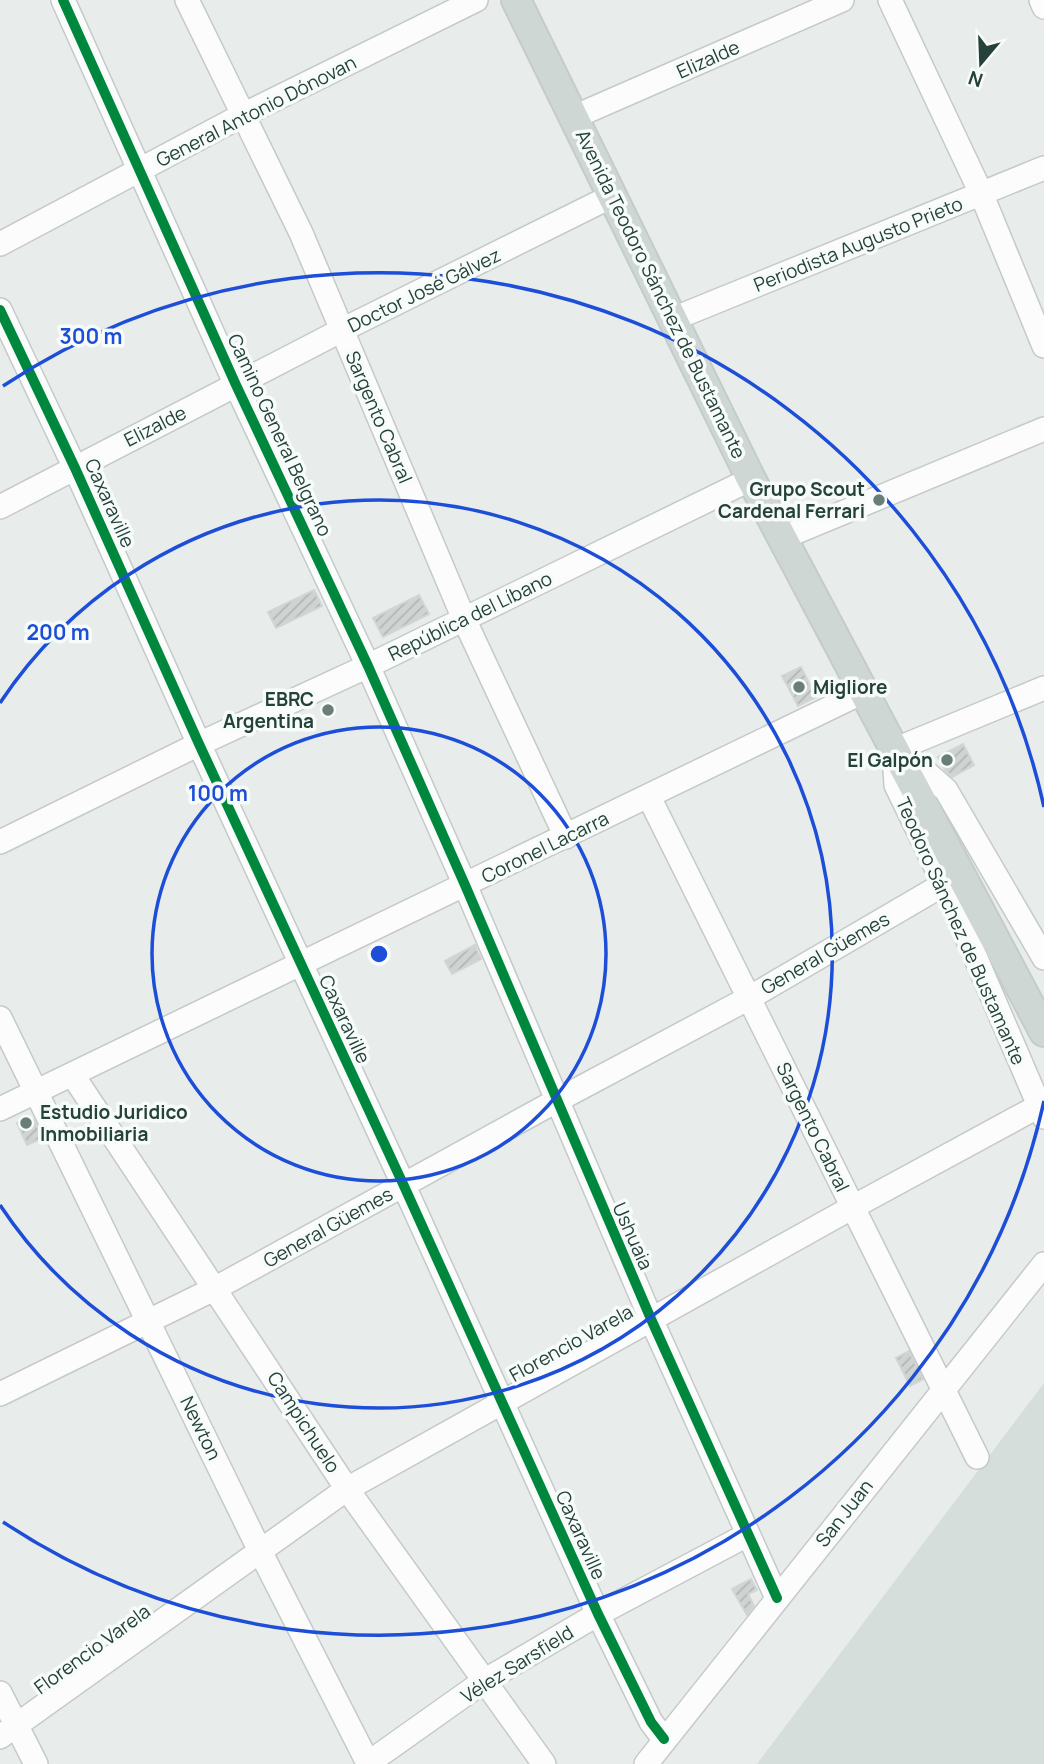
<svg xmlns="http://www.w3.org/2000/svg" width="1044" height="1764" viewBox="0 0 1044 1764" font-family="Manrope,sans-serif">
<defs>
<pattern id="building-hatch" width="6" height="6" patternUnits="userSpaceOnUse" patternTransform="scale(1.75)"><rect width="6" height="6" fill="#cfd4d2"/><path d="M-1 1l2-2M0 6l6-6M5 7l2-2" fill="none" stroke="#b2b7b5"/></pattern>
</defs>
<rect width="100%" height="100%" fill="#e8edeb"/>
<path fill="#d6dedb" d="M1044 1383V1764H757Z"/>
<path fill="url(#building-hatch)" stroke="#d1d6d4" stroke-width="2" d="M314 590 322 606 276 628 268 612Z
M419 595 429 614 383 637 373 618Z
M801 667 816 697 798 706 782 676Z
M963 744 974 765 952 777 945 770 938 757Z
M475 945 481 959 452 974 445 961Z
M28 1118 34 1120 43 1138 27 1145 17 1123Z
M909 1351 923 1379 910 1386 896 1358Z
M751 1579 757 1590 748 1594 754 1606 747 1615 732 1589Z"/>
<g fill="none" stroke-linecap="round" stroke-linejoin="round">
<defs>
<path id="minor" d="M63 0 236 385 368 666 465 885 651 1319 777 1598
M187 0 301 233 464 619 566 837
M890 0 981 193 1044 346
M1041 0 1044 7
M574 117 842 0
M0 244 243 115 476 0
M0 310 75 468 199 744 404 1186 598 1614 651 1722 664 1739
M673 319 1044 168
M0 507 342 330 612 196
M782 538 1044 429
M894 750 913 761 946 790 1044 958
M894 750 1044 688
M894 753 896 785 944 884 1044 1117
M649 797 977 1457
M0 842 199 744 368 666 751 479
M0 1018 260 1551 368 1763
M72 1074 347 1489 544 1764
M0 1109 863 692
M0 1394 216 1288 556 1101 749 998 944 884
M0 1693 36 1764
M0 1737 347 1489 853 1207 1039 1106
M367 1764 484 1681 598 1614 747 1535
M646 1764 1044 1264"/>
<path id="major" d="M516 0 751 479 1044 1032"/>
</defs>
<use href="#minor" stroke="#c5cac8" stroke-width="26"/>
<use href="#major" stroke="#c3ccc9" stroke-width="32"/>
<use href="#minor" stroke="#fcfcfc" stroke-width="23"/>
<use href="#major" stroke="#cfd7d5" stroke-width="28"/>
<defs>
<path id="cycleway" d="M63 0 236 385 368 666 465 885 651 1319 777 1598
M0 310 75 468 199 744 404 1186 598 1614 651 1722 664 1739"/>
</defs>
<use href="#cycleway" stroke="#f7fbf9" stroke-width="15"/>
<use href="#cycleway" stroke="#00873e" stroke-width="10"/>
</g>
<g fill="none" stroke="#1d4ed8" stroke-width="3.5">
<circle cx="379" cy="954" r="227"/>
<path d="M0 703A454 454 0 1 1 0 1205"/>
<path d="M1044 1101A681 681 0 0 1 3 1522M3 386A681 681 0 0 1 1044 807"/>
</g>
<g fill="#697e78" stroke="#f7fbf9" stroke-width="2.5">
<circle cx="879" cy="500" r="7"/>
<circle cx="799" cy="687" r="7"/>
<circle cx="328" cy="710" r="7"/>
<circle cx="947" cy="760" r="7"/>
<circle cx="26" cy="1123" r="7"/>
</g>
<g text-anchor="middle" stroke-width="7" stroke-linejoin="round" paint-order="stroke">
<g font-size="19" fill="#24423a" stroke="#f7fbf9">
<text transform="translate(708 59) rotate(-24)" y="7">Elizalde</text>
<text transform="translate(256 111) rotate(-27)" y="7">General Antonio Dónovan</text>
<text transform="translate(858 244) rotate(-22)" y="7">Periodista Augusto Prieto</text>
<text transform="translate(424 290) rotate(-26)" y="7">Doctor José Gálvez</text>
<text transform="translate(661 294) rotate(64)" y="7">Avenida Teodoro Sánchez de Bustamante</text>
<text transform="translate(379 417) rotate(67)" y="7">Sargento Cabral</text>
<text transform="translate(155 426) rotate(-27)" y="7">Elizalde</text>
<text transform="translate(280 435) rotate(65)" y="7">Camino General Belgrano</text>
<text transform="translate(110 503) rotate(66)" y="7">Caxaraville</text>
<text transform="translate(470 616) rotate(-26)" y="7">República del Líbano</text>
<text transform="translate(545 847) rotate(-26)" y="7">Coronel Lacarra</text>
<text transform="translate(961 931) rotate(66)" y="7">Teodoro Sánchez de Bustamante</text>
<text transform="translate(825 953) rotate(-30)" y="7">General Güemes</text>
<text transform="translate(345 1019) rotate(65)" y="7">Caxaraville</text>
<text transform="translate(813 1127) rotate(64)" y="7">Sargento Cabral</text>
<text transform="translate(328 1227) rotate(-29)" y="7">General Güemes</text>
<text transform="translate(633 1236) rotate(66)" y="7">Ushuaia</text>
<text transform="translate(571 1343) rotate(-29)" y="7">Florencio Varela</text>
<text transform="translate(304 1422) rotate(57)" y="7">Campichuelo</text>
<text transform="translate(201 1428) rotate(64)" y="7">Newton</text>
<text transform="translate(844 1513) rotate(-52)" y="7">San Juan</text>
<text transform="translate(581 1535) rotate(66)" y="7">Caxaraville</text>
<text transform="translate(92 1649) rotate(-36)" y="7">Florencio Varela</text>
<text transform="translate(517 1664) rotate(-32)" y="7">Vélez Sarsfield</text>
</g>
<g font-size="19" font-weight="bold" fill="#24423a" stroke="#f7fbf9" text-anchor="end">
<text x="865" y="496">Grupo Scout<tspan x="865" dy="22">Cardenal Ferrari</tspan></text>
<text x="813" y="694" text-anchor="start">Migliore</text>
<text x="314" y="706">EBRC<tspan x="314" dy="22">Argentina</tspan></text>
<text x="933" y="767">El Galpón</text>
<text x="40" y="1119" text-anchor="start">Estudio Juridico<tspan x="40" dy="22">Inmobiliaria</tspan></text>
</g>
</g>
<circle cx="379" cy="954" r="10" fill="#1d4ed8" stroke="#f7fbf9" stroke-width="3.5"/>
<g font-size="21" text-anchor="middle" font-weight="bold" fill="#1d4ed8" stroke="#f7fbf9" stroke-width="7" stroke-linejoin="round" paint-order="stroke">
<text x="91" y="344">300 m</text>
<text x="58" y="640">200 m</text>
<text x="218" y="801">100 m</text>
</g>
<g transform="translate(981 63) rotate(199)" stroke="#f7fbf9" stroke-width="5" paint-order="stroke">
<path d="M0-5L12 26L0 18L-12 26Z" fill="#24423a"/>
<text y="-10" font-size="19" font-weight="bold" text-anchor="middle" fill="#24423a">N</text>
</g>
</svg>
